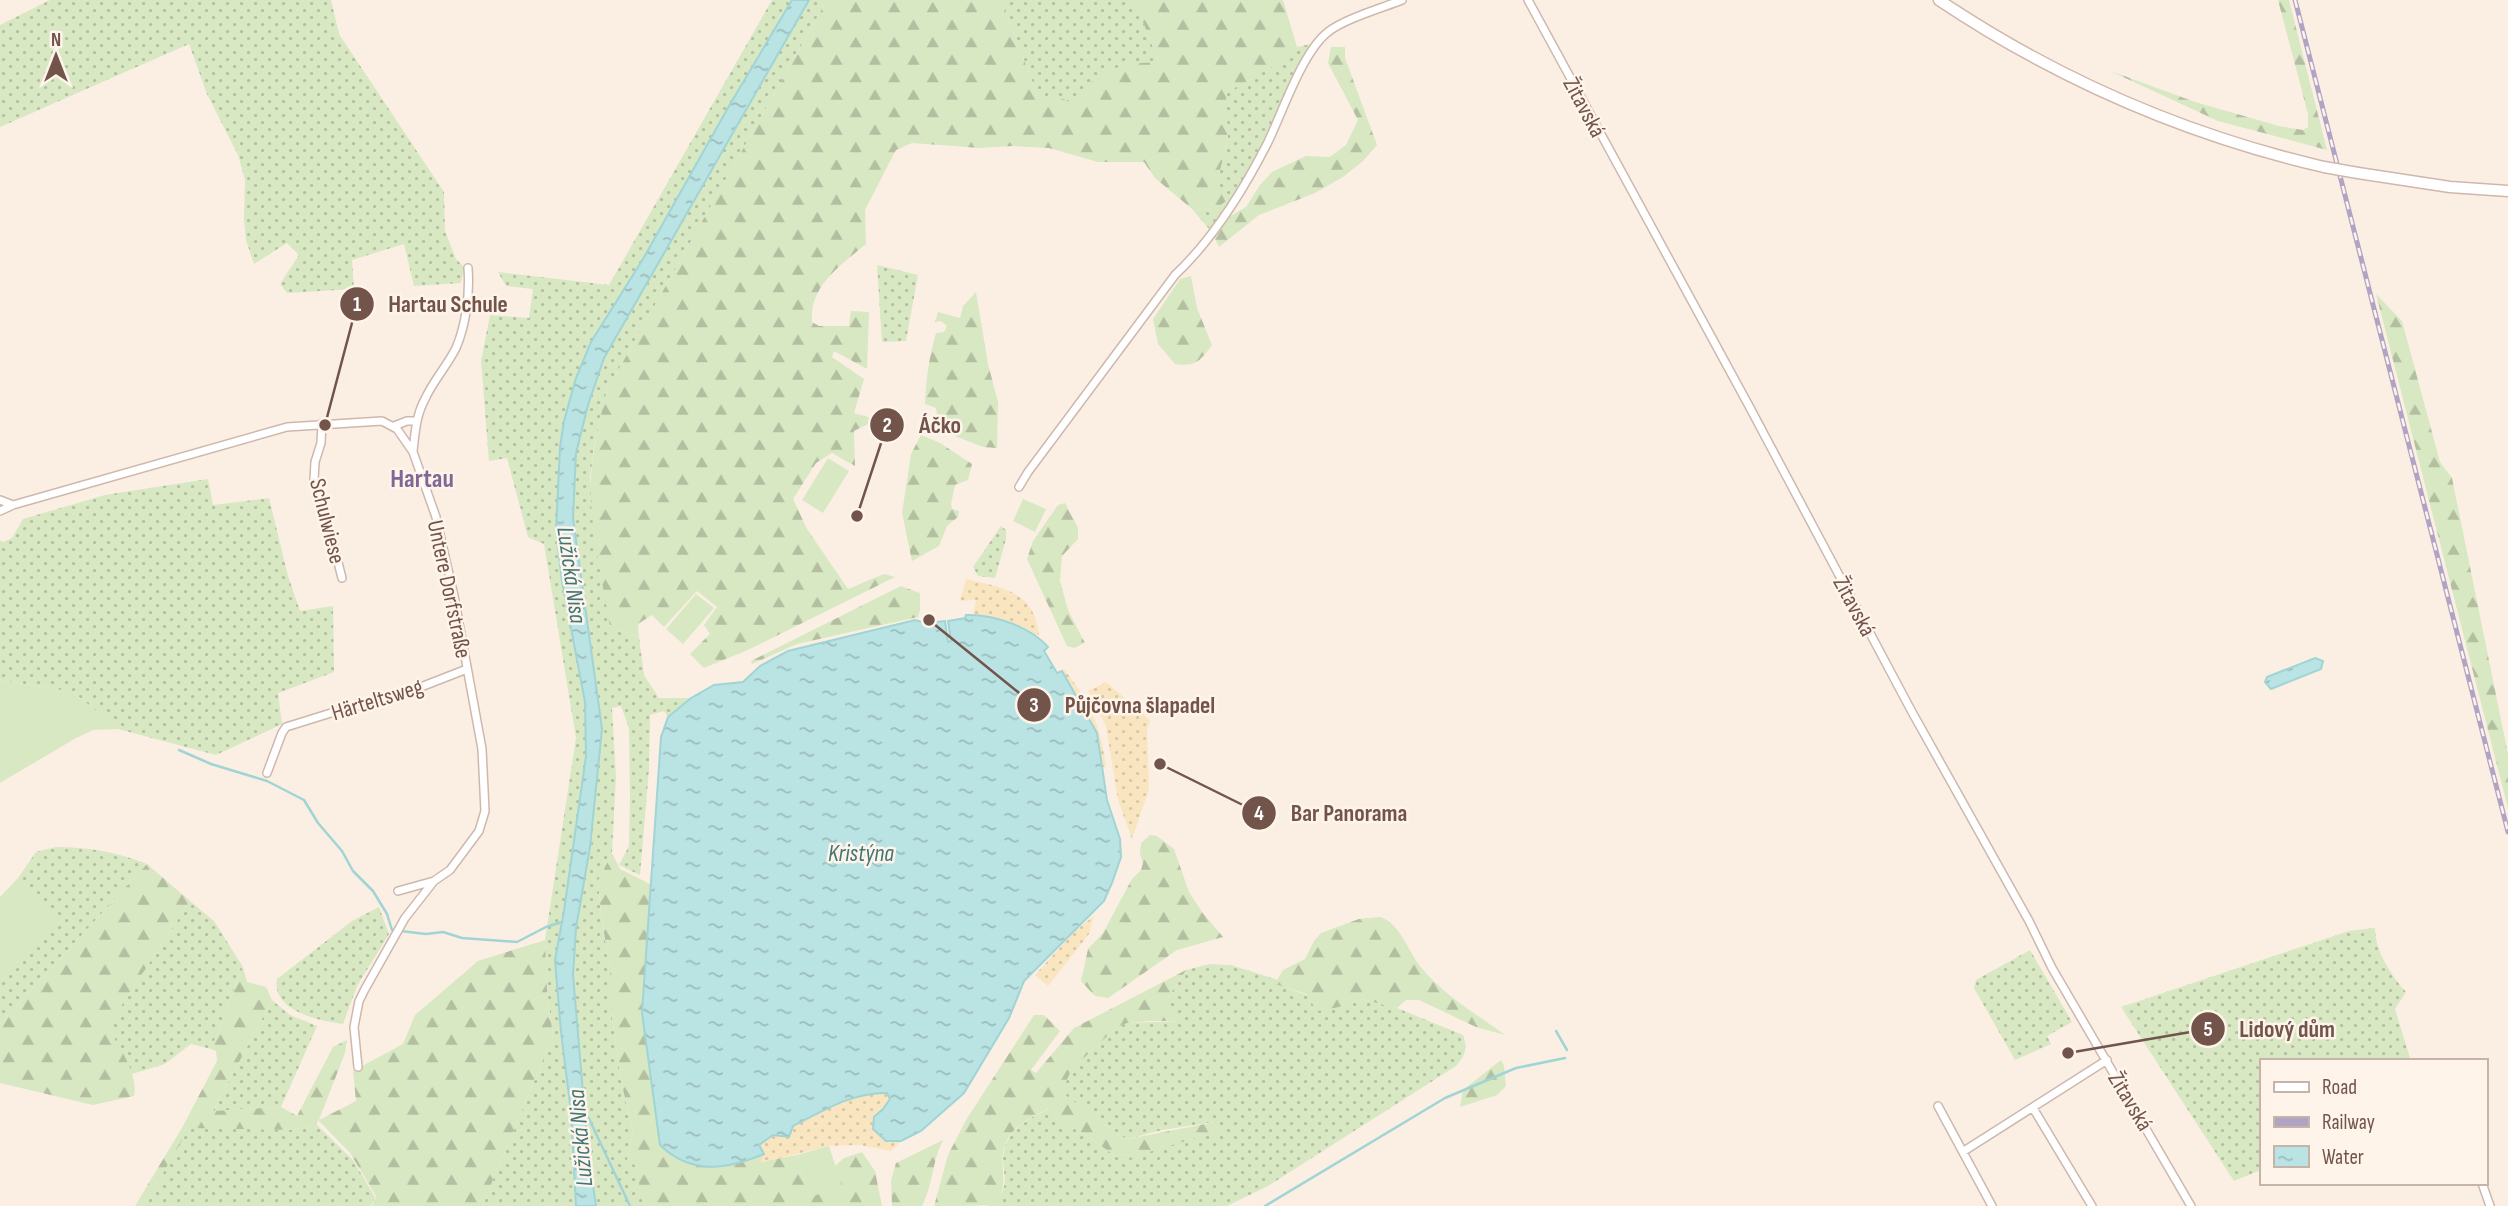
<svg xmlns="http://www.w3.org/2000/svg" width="2508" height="1206" viewBox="0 0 2508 1206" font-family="'Sofia Sans Condensed',sans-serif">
<defs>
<pattern id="grass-dots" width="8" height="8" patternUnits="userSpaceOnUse" patternTransform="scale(1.75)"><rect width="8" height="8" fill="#d7e8c3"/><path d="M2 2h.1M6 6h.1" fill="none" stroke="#b3bfa0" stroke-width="1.8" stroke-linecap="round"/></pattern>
<pattern id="forest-firs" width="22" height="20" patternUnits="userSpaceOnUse" patternTransform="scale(1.75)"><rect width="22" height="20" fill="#d7e8c3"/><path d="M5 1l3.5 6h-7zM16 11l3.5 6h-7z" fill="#b3bfa0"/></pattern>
<pattern id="sand-dots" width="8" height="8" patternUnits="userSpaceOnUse" patternTransform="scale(1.75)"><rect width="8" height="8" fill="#f9e5c0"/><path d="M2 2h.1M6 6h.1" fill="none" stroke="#d9c6a6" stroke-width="1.8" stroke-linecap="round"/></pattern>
<pattern id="water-ripples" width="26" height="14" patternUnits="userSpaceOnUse" patternTransform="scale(1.75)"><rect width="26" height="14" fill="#bae3e4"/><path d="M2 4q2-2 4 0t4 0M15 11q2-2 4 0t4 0" fill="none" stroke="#9cbbbb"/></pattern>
</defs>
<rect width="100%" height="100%" fill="#fbefe4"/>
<path fill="url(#grass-dots)" d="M50 0H331L339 34 444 192 445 231 456 259 464 267 461 283 414 286 404 244 352 260 354 289 287 293 280 284 299 255 287 243 254 264 246 240 244 220 245 180 238 155 207 94 189 44 0 127V25Z
M772 0H792L643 259 591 342 576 378 564 421 560 447 556 530 562 581 585 702C590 772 574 843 564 911 550 971 564 1049 570 1109 574 1141 574 1174 576 1206H482L553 1036 547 990 545 940 576 738 544 544 528 537 507 458 489 461 481 361 490 315 529 318 533 289 506 286 498 272 609 285Z
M808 0H827L607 390 594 447 590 479 610 627 639 637 644 675 659 698H691L668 717 664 711 650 715 649 769 640 875 619 865 629 846 630 796 629 728 621 706 612 708 616 777 612 853 598 881 601 915 610 968V1003L622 1085 633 1132 627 1161 639 1167V1187L646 1206H596L588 1152 573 975 576 928 590 847 602 729 573 518 576 453 588 405 604 358Z
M1001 0H1134L1159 62 1095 79 1072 103 1039 99Z
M1315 43 1237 193 1210 230 1192 209 1214 210 1217 181 1228 141 1225 93 1294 54 1297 47Z
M877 265 918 275 906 341 882 342Z
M208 479 213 505 269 498 288 576 300 611 333 606 334 672 278 693 282 724 216 755 118 729 73 692 0 680V540L3 542 12 538 23 519 105 495Z
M1001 526 1006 530V539L995 578 978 576 973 567Z
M56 847C89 847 116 852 147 864L0 1024V969L5 973 58 916 18 878 36 852Z
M190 901 214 921 243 967 211 1049 191 1044 165 1064 132 1074 108 1026Z
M379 907 389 934 357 986 343 1024C320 1021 271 1011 277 979L352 921Z
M2375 928C2375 951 2391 975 2406 992L2395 1009 2411 1061H2261V1170L2234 1181 2121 1007 2349 931Z
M2030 950 2072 1022 2047 1036 2051 1044 2015 1060 1974 988 1976 980Z
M1210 964 1231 965 1278 980 1276 984 1339 1007 1361 999 1397 1008 1463 1035C1468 1048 1465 1056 1456 1066L1268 1186 1227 1206H986C993 1202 1002 1196 1004 1187 1006 1178 1003 1167 1003 1159 1003 1132 1027 1119 1049 1109L1056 1119 1081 1132 1117 1157 1214 1122 1162 1130 1128 1139 1120 1136 1061 1092 1072 1069 1116 1028 1127 1023 1183 1021 1165 1002 1186 970Z
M272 1000 290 1015 317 1026 281 1107 213 1111Z
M316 1124 353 1160 375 1197 371 1206H144L189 1127 292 1130Z"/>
<path fill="url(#forest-firs)" d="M827 0H1001L1039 99 1057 96 1072 103 1095 78 1125 64 1159 62 1134 0H1283L1297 47 1295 54 1226 93 1228 141 1217 181 1226 201 1214 210 1192 209 1155 178 1144 162H1098L1049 148 1013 146 980 148 912 143 896 150 865 210 866 244C841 265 809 286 812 322L819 326H849L851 311 869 312 867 369 834 351 832 357 864 379 854 413 872 418 870 423 854 431 855 466 832 453 816 463 793 499 807 529 848 589 884 574 895 577 750 649 704 668 690 654 710 634 704 625 717 607 697 591 664 627 652 615 638 624 639 637 610 627C603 582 588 521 591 476 593 447 600 419 607 390Z
M2278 0H2289L2327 150 2218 121 2108 70 2195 102 2279 126 2303 130 2308 127V114Z
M1331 47H1345V58L1377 145 1363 161 1343 177 1315 193 1259 215 1219 247 1213 235 1225 219 1246 207 1260 185 1272 172 1306 156 1330 157 1346 145 1358 120 1328 63Z
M1191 276 1197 308 1212 345C1200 361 1196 367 1175 364L1158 344 1153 319 1180 279Z
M976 292 988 364 998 402 997 448 983 447 955 436 957 422 938 421 936 408 925 404C926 379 929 357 936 333L944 332 947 326 941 321 935 322 938 312 960 318 963 306Z
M2376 294 2402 321 2440 462 2452 478 2508 754V808Z
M921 435 940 443 972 464 968 480 955 485 951 504 952 509 959 511 958 517 947 526 939 546 912 561 902 513 911 454Z
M1065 503 1078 528V539L1062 556 1060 581 1068 610 1085 643 1074 648 1067 646 1027 559 1033 541 1058 505Z
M901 586 920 593V610L918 617 797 644 752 664 751 661Z
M1150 835 1157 836 1174 849 1189 892 1202 912 1223 937 1177 950 1108 998 1095 996 1081 981 1088 949 1103 933 1132 879 1141 870 1143 863 1140 854 1141 843Z
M612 853 620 869 652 885 642 1013 673 1157C704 1172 732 1168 764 1154L761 1162 797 1155 810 1197 841 1186 835 1166 844 1158 862 1152 875 1171 882 1206H646L639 1187V1167L627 1161 633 1132 622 1085 610 1003V968L601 915 598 881Z
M147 864 190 901 108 1026C118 1047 139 1073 134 1096L93 1105 0 1083V1024Z
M1380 917C1400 923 1408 951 1420 966 1444 996 1475 1013 1505 1035L1476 1027 1419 1000H1406L1397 1008 1361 999 1339 1007 1317 1011 1306 994 1275 984 1283 970 1305 959 1314 941 1321 933 1359 919Z
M545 940 547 990 553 1036 482 1206H372L376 1196 350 1153 318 1120 316 1124 292 1130 189 1128 144 1206H135L183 1126 217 1061 216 1051 211 1049 243 967 247 982 266 987 272 1000 213 1111 281 1107 297 1116 333 1047 347 1040 345 1053 319 1120 356 1101 353 1071 403 1044 415 1015 478 961Z
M1186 970 1165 1002 1184 1021H1151L1127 1023 1116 1028 1072 1069 1061 1092 1120 1136 1128 1139 1215 1122 1216 1132 1129 1158 1117 1157 1081 1132 1056 1119 1048 1109C1029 1118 1007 1129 1003 1152 1000 1172 1012 1195 988 1205 976 1206 947 1206 934 1206L948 1155 966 1120 1034 1015H1044L1060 1031 1031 1070 1036 1073 1074 1028Z
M1501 1060 1504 1066 1506 1086 1497 1095 1460 1107 1463 1090Z
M943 1140C932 1161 933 1185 922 1206H892L891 1181 896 1163Z"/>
<path fill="url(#sand-dots)" d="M966 579C1004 588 1035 591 1039 636L1008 624 973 615 976 600 960 601Z
M1064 669C1090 703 1101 725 1106 767H1102L1097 733 1062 671Z
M1106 682 1150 720 1147 730 1149 789 1132 839 1118 800 1106 726 1088 691Z
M1094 916 1089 934 1048 986 1035 975 1076 930Z
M872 1093H887L891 1099 883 1109 874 1117 886 1141H901L891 1151 859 1145 829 1146 760 1163 764 1154 758 1146C791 1121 833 1105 872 1093Z"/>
<path fill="#d7e8c3" d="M828 458 849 471 823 513 802 500Z
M1023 499 1046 509 1035 532 1013 521Z
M696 594 714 608 683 644 666 629Z
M0 680 73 692 118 729 93 730 76 738 0 783Z
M18 878 59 916 5 973 0 969V897Z
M829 1146 842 1186 810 1197 797 1155Z"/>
<path fill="url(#water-ripples)" stroke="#a0d4d5" stroke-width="2" d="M792 0H809L604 358 588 405 576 453 573 518 602 729 590 847 576 928 573 975 588 1152 596 1206H576L571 1112 561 1032 555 960 564 911 586 756 585 702 562 581 556 530 560 447 564 421 576 378 591 342 643 259 729 106Z
M966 615C993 614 1031 627 1048 647L1044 651 1057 673 1062 671 1097 733 1107 800 1120 839 1121 857 1112 883 1104 901 1024 981 1009 1018 964 1093 921 1131 901 1141H886L873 1129 874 1117 883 1109 890 1099 887 1093C853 1092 823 1111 793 1126L789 1137 773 1135 759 1145 764 1154C726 1170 691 1175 660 1145L642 1013 661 737 668 717 691 698 714 685 743 682 760 666 788 651 915 620 926 623 945 621 948 642 951 641 948 621 965 618Z
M2315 658 2323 661 2321 669 2271 689 2265 682 2267 677Z"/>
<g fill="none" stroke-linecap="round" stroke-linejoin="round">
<path stroke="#a0d4d5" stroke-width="2.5" d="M179 750 211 764 267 781 304 800 318 823 342 851 353 871 373 891 387 914 392 930 426 934 443 932 462 938 517 942 546 927 562 922
M1556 1031 1567 1050
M584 1108 630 1206
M1265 1206 1445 1098 1516 1068 1565 1058"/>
<defs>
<path id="minor" d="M1528 0 1749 406 1912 712 2029 921 2052 968 2191 1206
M322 423 321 443 315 462 314 480 321 496 342 578
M394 426 407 421H417
M413 451C415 434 416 415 425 399 433 381 447 366 456 348 466 325 470 293 468 268
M1019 487 1028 472 1175 275C1213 239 1243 191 1267 144 1282 114 1302 52 1328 32 1344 19 1382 8 1402 0
M0 500 13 505
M0 511 13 505 287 427 382 421 397 429 413 452 436 517 454 596 482 749 485 811 479 831 450 870 434 881 405 918 365 989 359 1001 354 1027 358 1067
M267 773 282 733 286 727 347 708 390 699 467 669
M398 891 434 881
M1938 1106 1992 1206
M2033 1108 2092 1206
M1964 1151 2107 1060
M2482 1183 2490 1206"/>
<path id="secondary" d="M1939 0C2057 79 2186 135 2324 167
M2358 173 2450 187 2508 191"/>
</defs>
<use href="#minor" stroke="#ceb8ae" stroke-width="10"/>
<use href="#secondary" stroke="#d1b7ab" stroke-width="13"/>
<use href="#minor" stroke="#fff" stroke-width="7"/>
<use href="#secondary" stroke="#fff" stroke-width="10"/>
<defs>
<path id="rail" d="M2295 0 2508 832"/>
</defs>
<use href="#rail" stroke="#b1a3c4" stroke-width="5"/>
<use href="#rail" stroke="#fef4ea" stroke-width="2.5" stroke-dasharray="8" stroke-linecap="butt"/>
<defs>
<path id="secondary-bridge" d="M2324 167 2358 173"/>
</defs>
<use href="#secondary-bridge" stroke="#d1b7ab" stroke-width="13" stroke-linecap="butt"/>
<use href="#secondary-bridge" stroke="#fff" stroke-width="10"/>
</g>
<g text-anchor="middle" stroke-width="5" stroke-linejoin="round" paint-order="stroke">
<g font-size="23" fill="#72544b" stroke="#fef4ea">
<text transform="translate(1585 107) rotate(62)" y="8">Žitavská</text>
<text transform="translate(328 521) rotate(76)" y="8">Schulwiese</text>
<text transform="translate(450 589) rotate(78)" y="8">Untere Dorfstraße</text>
<text transform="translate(1855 606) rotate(62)" y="8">Žitavská</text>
<text transform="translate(377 699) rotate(-17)" y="8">Härteltsweg</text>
<text transform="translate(2131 1101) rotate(59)" y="8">Žitavská</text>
</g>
<g font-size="24" font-style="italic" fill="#407677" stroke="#fef4ea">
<text transform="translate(572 575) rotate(82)" y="8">Lužická Nisa</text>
<text x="861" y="861">Kristýna</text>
<text transform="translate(580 1138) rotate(-95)" y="8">Lužická Nisa</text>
</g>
<g font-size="26" font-weight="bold" fill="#806795" stroke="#fef4ea">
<text x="422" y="487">Hartau</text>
</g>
</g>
<path fill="none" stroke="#72544b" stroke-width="2.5" d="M325 425L357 304M857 516L887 425M929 620L1034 705M1160 764L1259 813M2068 1053L2208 1029"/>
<g fill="#72544b" stroke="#fef4ea" stroke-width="2.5">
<circle cx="325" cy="425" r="7"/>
<circle cx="857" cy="516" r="7"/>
<circle cx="929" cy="620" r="7"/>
<circle cx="1160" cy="764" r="7"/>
<circle cx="2068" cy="1053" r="7"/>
<circle cx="357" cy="304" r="18"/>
<circle cx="887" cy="425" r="18"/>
<circle cx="1034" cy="705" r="18"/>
<circle cx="1259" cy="813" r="18"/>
<circle cx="2208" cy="1029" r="18"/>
</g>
<g font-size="21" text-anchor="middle" font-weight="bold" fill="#fff">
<text x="357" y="311">1</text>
<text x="887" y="432">2</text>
<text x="1034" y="712">3</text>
<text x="1259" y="820">4</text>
<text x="2208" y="1036">5</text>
</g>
<g font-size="24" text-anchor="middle" font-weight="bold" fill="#72544b" stroke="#fef4ea" stroke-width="5" stroke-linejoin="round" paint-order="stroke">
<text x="448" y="312">Hartau Schule</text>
<text x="940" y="433">Áčko</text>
<text x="1140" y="713">Půjčovna šlapadel</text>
<text x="1349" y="821">Bar Panorama</text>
<text x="2287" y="1037">Lidový dům</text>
</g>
<rect x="2260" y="1059" width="228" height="126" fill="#fef4ea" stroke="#c6b4aa" stroke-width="2"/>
<rect x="2274" y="1082" width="35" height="10" fill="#ffffff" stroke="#c6b4aa" stroke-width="2"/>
<text x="2322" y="1094" font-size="21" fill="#72544b">Road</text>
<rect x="2274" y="1117" width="35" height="10" fill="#b1a3c4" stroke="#c6b4aa" stroke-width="2"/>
<text x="2322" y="1129" font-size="21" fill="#72544b">Railway</text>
<rect x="2274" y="1146" width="35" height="21" fill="url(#water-ripples)" stroke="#c6b4aa" stroke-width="2"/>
<text x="2322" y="1164" font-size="21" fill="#72544b">Water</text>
<g transform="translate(56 56)" stroke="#fef4ea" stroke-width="5" paint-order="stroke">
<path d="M0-5L12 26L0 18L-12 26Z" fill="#72544b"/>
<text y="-10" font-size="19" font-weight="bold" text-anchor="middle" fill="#72544b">N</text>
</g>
</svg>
